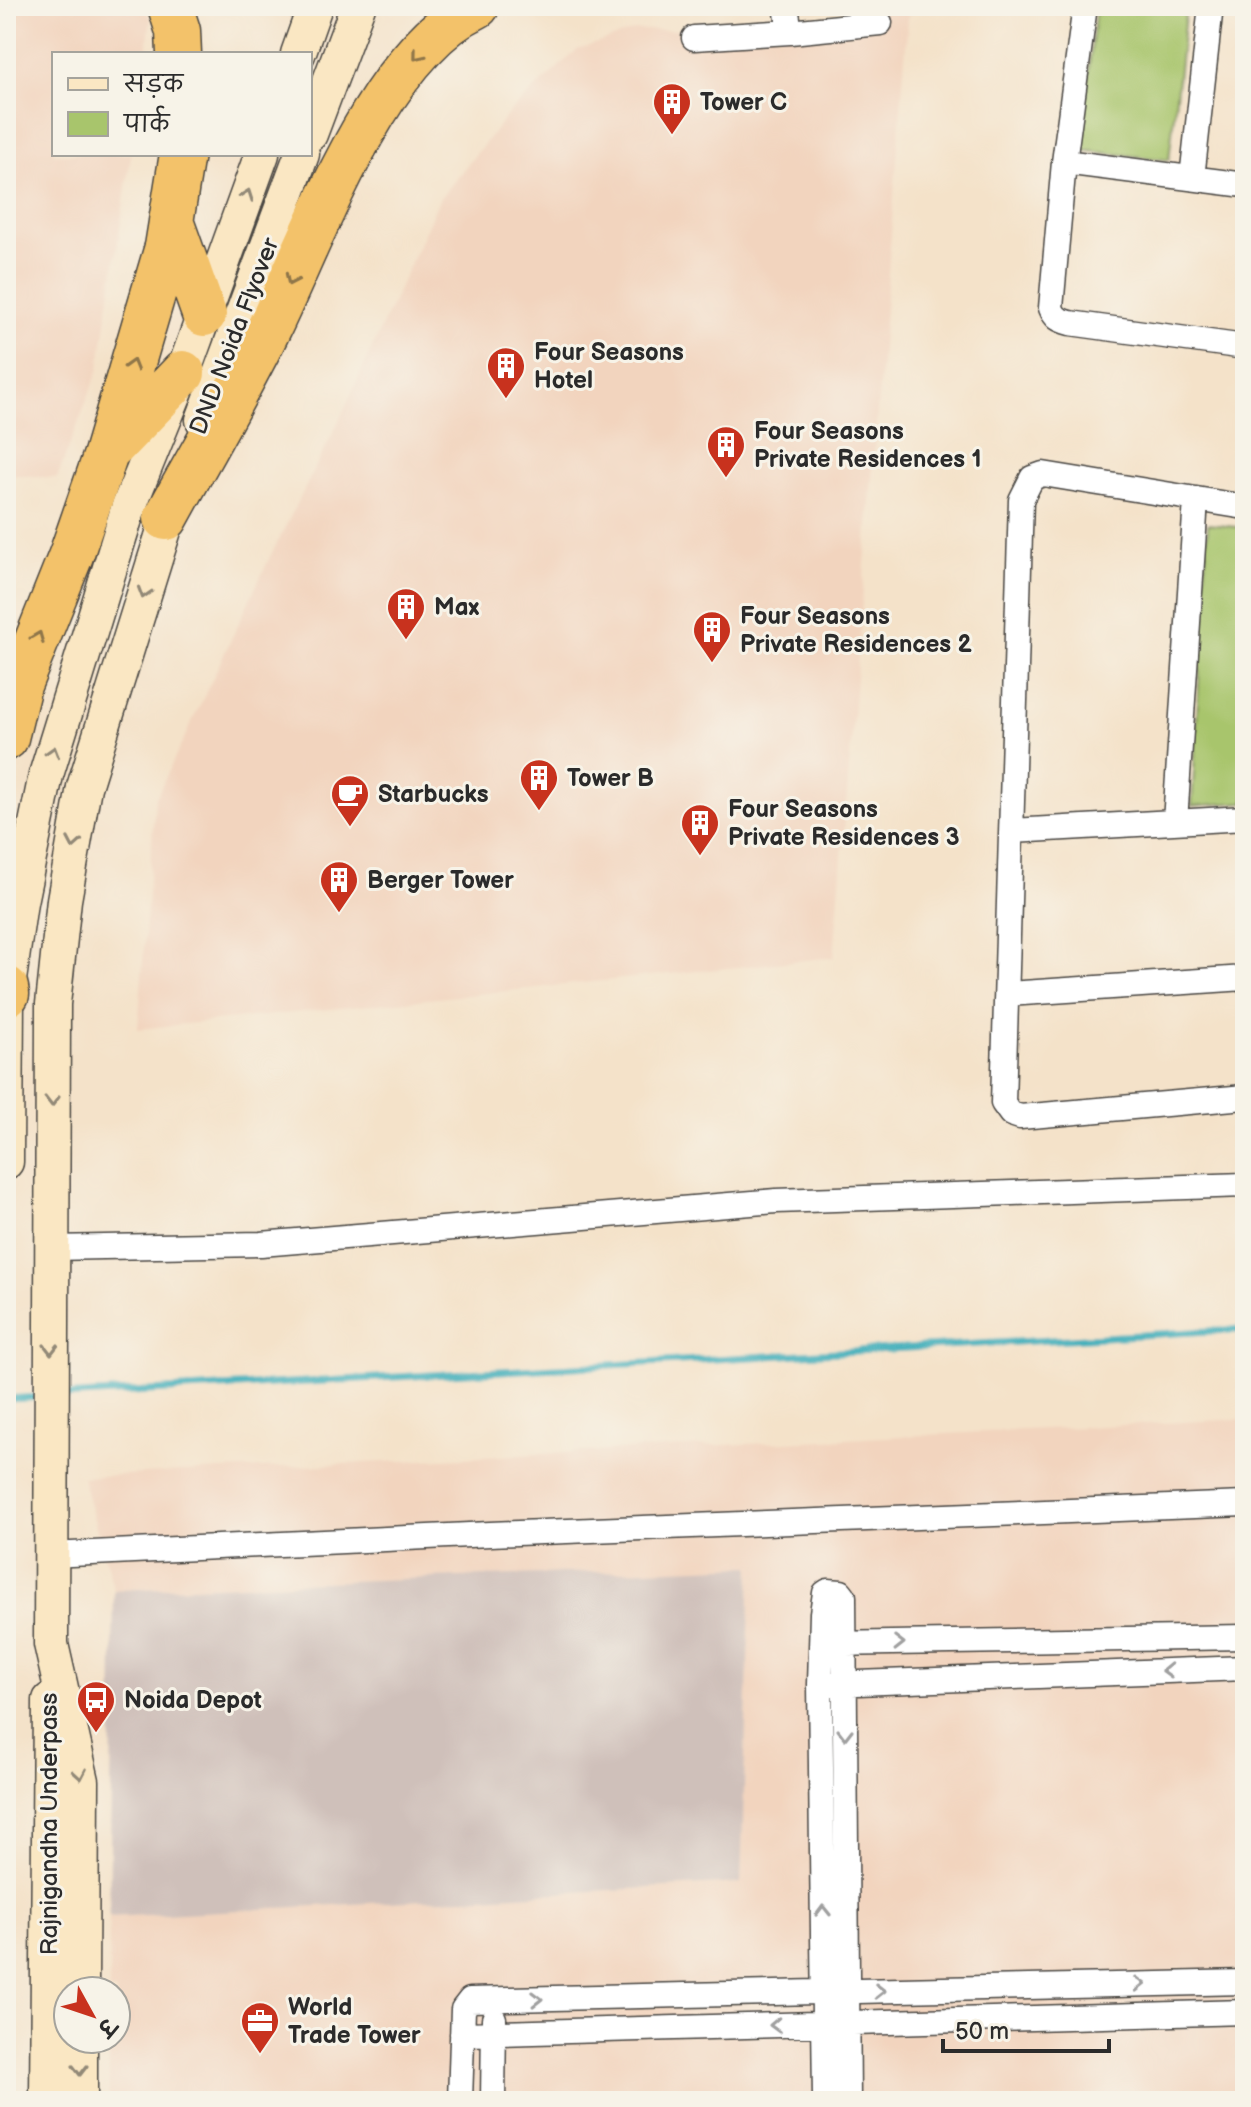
<svg xmlns="http://www.w3.org/2000/svg" width="1251" height="2107" viewBox="0 0 1251 2107" font-family="'Balsamiq Sans','Playpen Sans Deva',sans-serif">
<rect width="100%" height="100%" fill="#f7f3e8"/>
<filter id="ink" filterUnits="userSpaceOnUse"><feTurbulence type="fractalNoise" baseFrequency=".0125" numOctaves="2"/><feDisplacementMap in="SourceGraphic" scale="16" xChannelSelector="R" yChannelSelector="G"/><feConvolveMatrix kernelMatrix="1 2 1 2 8 2 1 2 1" color-interpolation-filters="sRGB"/></filter>
<filter id="wash" filterUnits="userSpaceOnUse"><feTurbulence type="fractalNoise" baseFrequency=".006" numOctaves="4" result="noise"/><feDisplacementMap in="SourceGraphic" scale="32" xChannelSelector="R" yChannelSelector="G"/><feGaussianBlur stdDeviation="1.8" result="paint"/><feColorMatrix in="noise" values="0 0 0 0 0 0 0 0 0 0 0 0 0 0 0 0 0 1.4 0 .05"/><feComposite in="paint" operator="in"/></filter>
<g filter="url(#wash)">
<rect width="100%" height="100%" fill="#f4e2c9"/>
<path fill="#f2d4be" d="M6 6H141L151 18 146 54H54V154H131L99 369 57 478 6 474Z
M909 6 834 957 138 1029 155 800 270 557 338 423 439 200 509 113 577 50 636 30 748 29Z
M1245 1419V2101H109V2039H116V1991H109V1917L741 1883 751 1567 114 1590 82 1477Z"/>
<path fill="#cfc0ba" d="M751 1566 741 1883 109 1917 114 1590Z"/>
<path fill="#a8c56c" stroke="#6a784c" stroke-width="2" d="M1096 6H1186L1169 160 1080 150Z
M1208 524 1245 528V802L1192 806Z"/>
<g fill="none" stroke-linecap="round" stroke-linejoin="round">
<path stroke="#3dadba" stroke-width="7" d="M61 1396 1245 1329
M6 1399 41 1397"/>
</g>
</g>
<g filter="url(#ink)">
<g fill="none" stroke-linecap="round" stroke-linejoin="round">
<defs>
<path id="street" d="M1085 6 1064 162 1051 308C1055 318 1059 320 1070 323L1245 347
M790 32 880 23
M694 38 790 32 786 6
M1064 162 1245 185
M1192 178 1211 6
M1245 507 1043 474 1032 478 1021 500 1003 1103 1011 1114 1020 1117 1245 1097
M1175 822 1196 500
M1012 831 1245 818
M1008 994 1245 978
M52 1248 261 1244 776 1201 1245 1185
M50 1555 490 1534 1245 1504
M831 1644 1245 1637
M832 1684 1245 1668
M462 2034 1245 2012
M460 2101 463 2009 470 2000 1245 1982
M493 2101 494 2019
M825 2101 820 1684 822 1613 825 1593 828 1591 841 1592 844 1596 848 2101"/>
<path id="secondary" d="M298 54 315 6
M310 134 358 6
M203 420 302 154
M6 1162 7 994 20 902 46 775 129 506 183 373 262 154
M81 1991 82 1781 51 1644 53 1004 64 900 84 787 175 495
M47 2101 50 1700
M80 2101V2039"/>
<path id="highway" d="M170 6 178 31 179 54
M171 221 204 314
M110 449 183 373
M166 518C201 454 238 391 270 326 316 231 379 52 477 6
M6 738 19 685 71 555 106 454 167 247 182 154
M6 988 7 994"/>
</defs>
<use href="#street" stroke="#494643" stroke-width="27"/>
<use href="#secondary" stroke="#494643" stroke-width="37"/>
<use href="#highway" stroke="#494643" stroke-width="47"/>
<use href="#street" stroke="#fff" stroke-width="24"/>
<use href="#secondary" stroke="#fae7c3" stroke-width="34"/>
<use href="#highway" stroke="#f3c26a" stroke-width="44"/>
</g>
<defs><path id="oneway-chevron" d="M-2-3.5L2.5 0L-2 3.5" fill="none" stroke-width="1.6" stroke-linecap="round" stroke-linejoin="round" transform="scale(2)"/></defs>
<g stroke="#8f764a">
<use href="#oneway-chevron" transform="translate(418 55) rotate(129)"/>
<use href="#oneway-chevron" transform="translate(291 280) rotate(115)"/>
<use href="#oneway-chevron" transform="translate(132 365) rotate(-74)"/>
<use href="#oneway-chevron" transform="translate(38 637) rotate(-68)"/>
</g>
<g stroke="#928977">
<use href="#oneway-chevron" transform="translate(247 195) rotate(-70)"/>
<use href="#oneway-chevron" transform="translate(144 593) rotate(107)"/>
<use href="#oneway-chevron" transform="translate(53 752) rotate(-73)"/>
<use href="#oneway-chevron" transform="translate(74 843) rotate(100)"/>
<use href="#oneway-chevron" transform="translate(52 1101) rotate(90)"/>
<use href="#oneway-chevron" transform="translate(51 1349) rotate(90)"/>
<use href="#oneway-chevron" transform="translate(80 1774) rotate(80)"/>
<use href="#oneway-chevron" transform="translate(80 2070) rotate(90)"/>
</g>
<g stroke="#a0a0a0">
<use href="#oneway-chevron" transform="translate(899 1643) rotate(-1)"/>
<use href="#oneway-chevron" transform="translate(1167 1671) rotate(178)"/>
<use href="#oneway-chevron" transform="translate(845 1734) rotate(90)"/>
<use href="#oneway-chevron" transform="translate(823 1911) rotate(-91)"/>
<use href="#oneway-chevron" transform="translate(1140 1984) rotate(-1)"/>
<use href="#oneway-chevron" transform="translate(880 1991) rotate(-1)"/>
<use href="#oneway-chevron" transform="translate(537 1999) rotate(-1)"/>
<use href="#oneway-chevron" transform="translate(775 2025) rotate(178)"/>
</g>
</g>
<defs>
<symbol id="building-pin" viewBox="-11 -11 22 30"><path d="M0 17L-7.5 6A9.5 9.5 0 1 1 7.5 6Z" fill="#c8321e" stroke="#f7f3e8"/><path d="M-4-6H4V6H1V3H-1V6H-4ZM-2.5-4.3h1.7v1.8h-1.7ZM.8-4.3h1.7v1.8H.8ZM-2.5-1h1.7V.8h-1.7ZM.8-1h1.7V.8H.8Z" fill="#fff"/></symbol>
<symbol id="cafe-pin" viewBox="-11 -11 22 30"><path d="M0 17L-7.5 6A9.5 9.5 0 1 1 7.5 6Z" fill="#c8321e" stroke="#f7f3e8"/><path d="M-5.5-4.5H6V0H3Q3 3.5 0 3.5H-2.5Q-5.5 3.5-5.5 0ZM3-3.2v2h1.7v-2ZM-6 4.5H4V6H-6Z" fill="#fff"/></symbol>
<symbol id="bus-pin" viewBox="-11 -11 22 30"><path d="M0 17L-7.5 6A9.5 9.5 0 1 1 7.5 6Z" fill="#c8321e" stroke="#f7f3e8"/><path d="M-5-6H5V4H4V6H2V4H-2V6H-4V4H-5ZM-3.5-4V0h7V-4ZM-3.5 1.2v1.5H-2V1.2ZM2 1.2v1.5H3.5V1.2Z" fill="#fff"/></symbol>
<symbol id="office-pin" viewBox="-11 -11 22 30"><path d="M0 17L-7.5 6A9.5 9.5 0 1 1 7.5 6Z" fill="#c8321e" stroke="#f7f3e8"/><path d="M-6-3h4V-5.5h4V-3h4V5H-6ZM-1-4.5V-3h2v-1.5ZM-6 0V1H6V0Z" fill="#fff"/></symbol>
</defs>
<g fill-rule="evenodd">
<use href="#building-pin" x="650" y="80" width="44" height="60"/>
<use href="#building-pin" x="484" y="344" width="44" height="60"/>
<use href="#building-pin" x="704" y="423" width="44" height="60"/>
<use href="#building-pin" x="384" y="585" width="44" height="60"/>
<use href="#building-pin" x="690" y="608" width="44" height="60"/>
<use href="#building-pin" x="517" y="756" width="44" height="60"/>
<use href="#cafe-pin" x="328" y="772" width="44" height="60"/>
<use href="#building-pin" x="678" y="801" width="44" height="60"/>
<use href="#building-pin" x="317" y="858" width="44" height="60"/>
<use href="#bus-pin" x="74" y="1678" width="44" height="60"/>
<use href="#office-pin" x="238" y="1999" width="44" height="60"/>
</g>
<g text-anchor="middle" stroke-width="6" stroke-linejoin="round" paint-order="stroke">
<g font-size="24" font-weight="bold" fill="#2b2b2b" stroke="#f7f3e8" text-anchor="start">
<text x="700" y="110">Tower C</text>
<text x="534" y="360">Four Seasons<tspan x="534" dy="28">Hotel</tspan></text>
<text x="754" y="439">Four Seasons<tspan x="754" dy="28">Private Residences 1</tspan></text>
<text x="434" y="615">Max</text>
<text x="740" y="624">Four Seasons<tspan x="740" dy="28">Private Residences 2</tspan></text>
<text x="567" y="786">Tower B</text>
<text x="378" y="802">Starbucks</text>
<text x="728" y="817">Four Seasons<tspan x="728" dy="28">Private Residences 3</tspan></text>
<text x="367" y="888">Berger Tower</text>
<text x="124" y="1708">Noida Depot</text>
<text x="288" y="2015">World<tspan x="288" dy="28">Trade Tower</tspan></text>
</g>
<g font-size="24" fill="#2b2b2b" stroke="#f7f3e8">
<text transform="translate(234 336) rotate(-69)" y="8">DND Noida Flyover</text>
<text transform="translate(49 1824) rotate(-90)" y="8">Rajnigandha Underpass</text>
</g>
</g>
<rect width="1251" height="2107" fill="none" stroke="#f7f3e8" stroke-width="32"/>
<rect x="52" y="52" width="260" height="104" fill="#f7f3e8" stroke="#a5a39c" stroke-width="2"/>
<rect x="68" y="78" width="40" height="12" fill="#fae7c3" stroke="#a5a39c" stroke-width="2"/>
<text x="124" y="92" font-size="24" fill="#2b2b2b">सड़क</text>
<rect x="68" y="112" width="40" height="24" fill="#a8c56c" stroke="#a5a39c" stroke-width="2"/>
<text x="124" y="132" font-size="24" fill="#2b2b2b">पार्क</text>
<g transform="translate(92 2015) rotate(130)"><circle r="38" fill="#f7f3e8" stroke="#a5a39c" stroke-width="2"/>
<path d="M0-6L14 30L0 20L-14 30Z" fill="#c8321e"/>
<text y="-12" font-size="22" font-weight="bold" text-anchor="middle" fill="#2b2b2b">उ</text>
</g>
<path d="M943 2039v12h166v-12" fill="none" stroke="#2b2b2b" stroke-width="4"/>
<text x="955" y="2039" font-size="24" fill="#2b2b2b" stroke="#f7f3e8" stroke-width="6" paint-order="stroke">50 m</text>
</svg>
